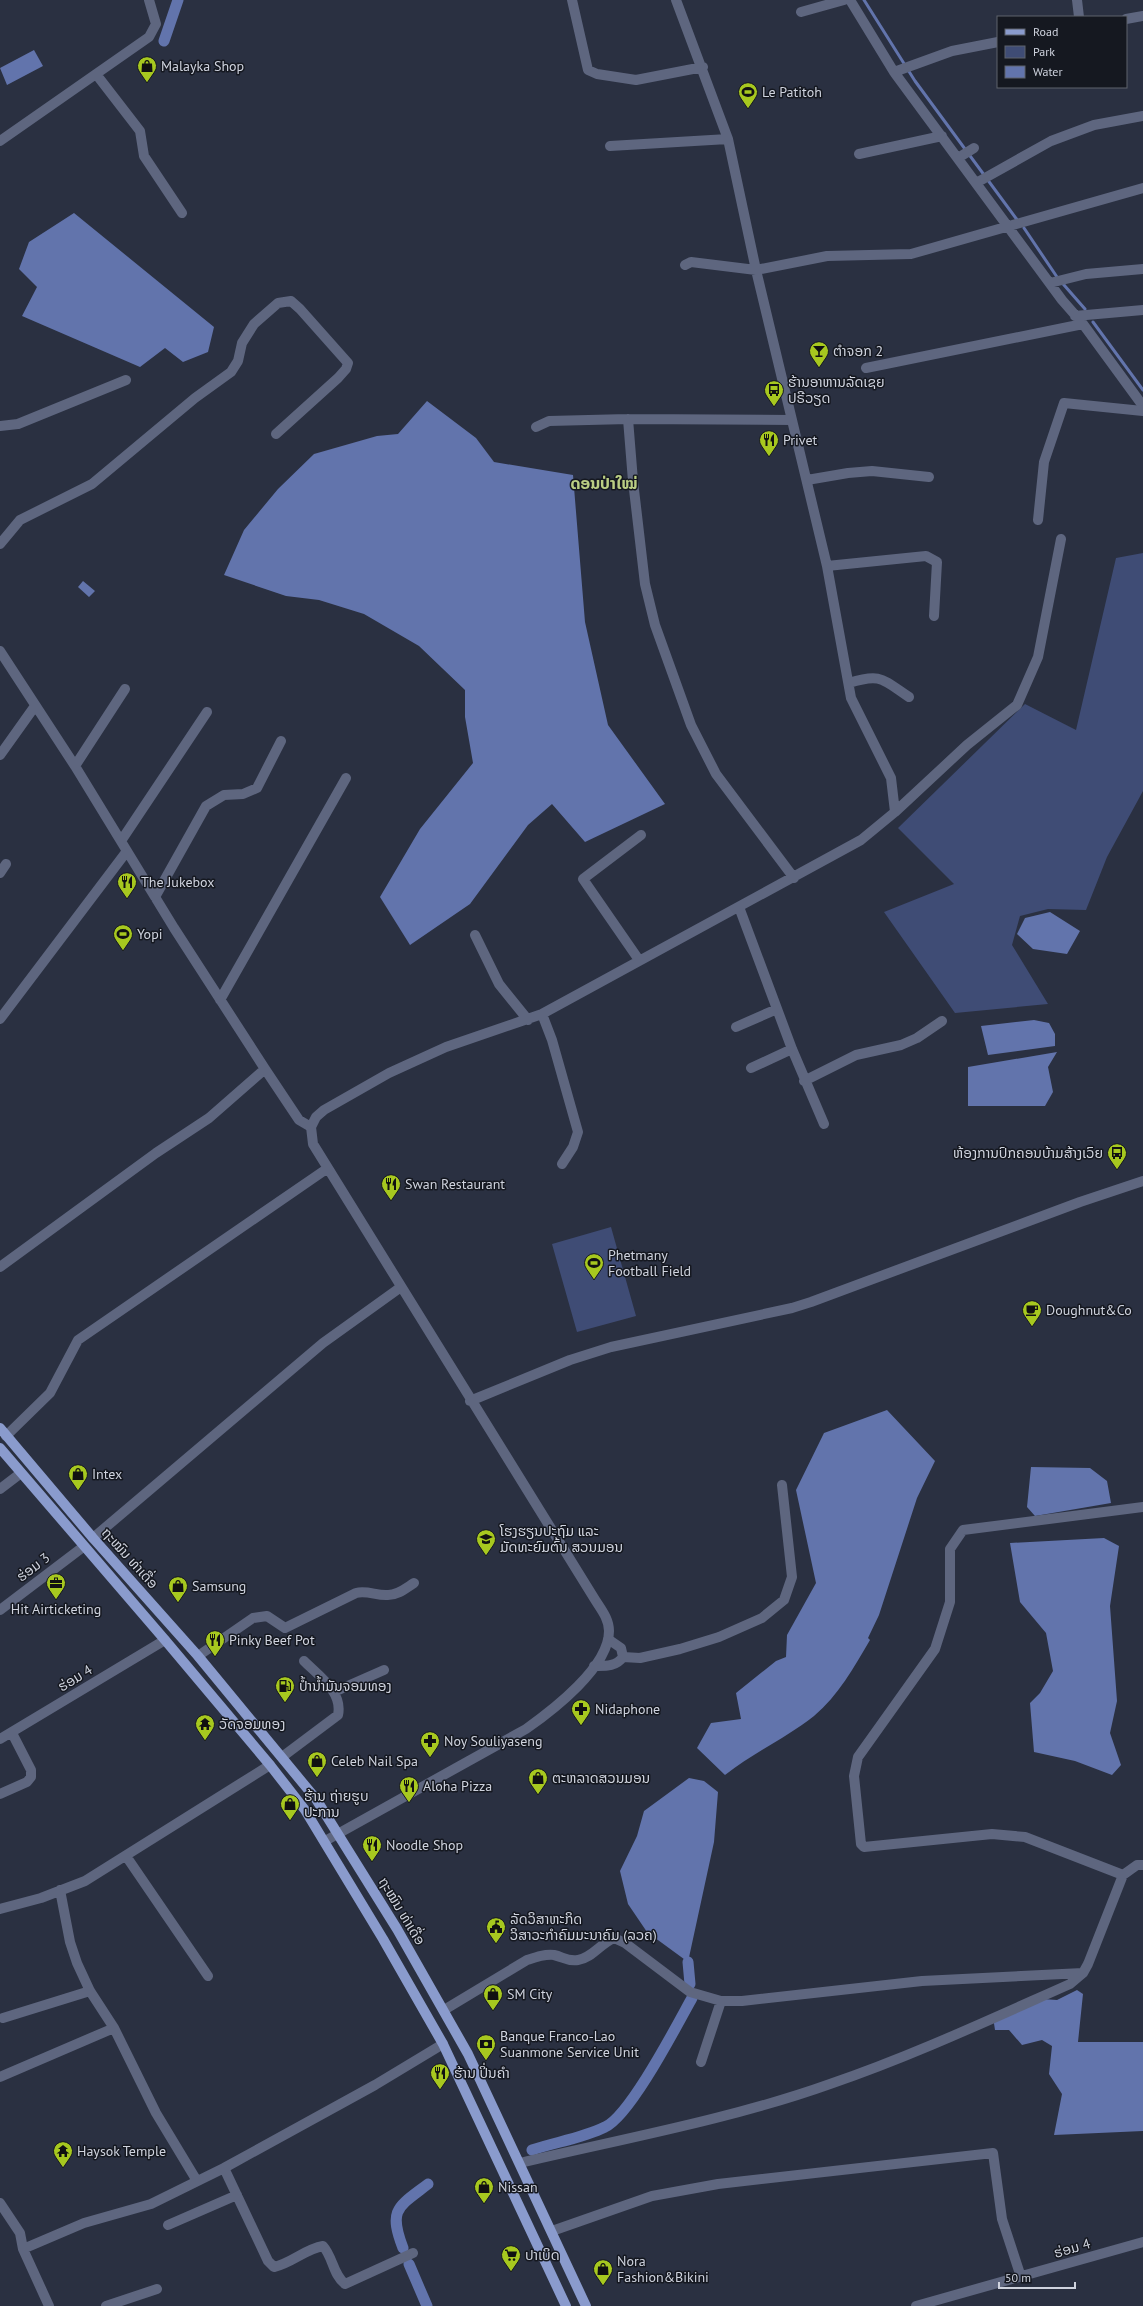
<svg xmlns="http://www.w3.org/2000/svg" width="1143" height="2306" viewBox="0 0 1143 2306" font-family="'PT Sans','Noto Sans Lao',sans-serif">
<rect width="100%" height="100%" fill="#2a3041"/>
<path fill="#3f4c75" d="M1143 553V791L1107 857 1086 910 1048 909 1020 916 1012 945 1048 1004 955 1013 884 912 954 884 898 828 1025 704 1076 730 1116 558Z
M611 1227 636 1316 577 1332 552 1244Z"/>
<path fill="#6274ac" d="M34 50 43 66 7 85 0 68Z
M74 213 214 327 208 352 183 362 165 348 140 367 22 316 37 287 19 269 29 242Z
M427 401 476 438 494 462 573 475 585 622 608 725 665 804 585 842 552 804 528 825 470 904 410 945 380 897 420 829 473 763 465 717V690L419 646 364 614 319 600 286 596 224 575 244 530 278 489 314 454 377 436 398 434Z
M83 581 95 591 89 597 78 587Z
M1050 912 1080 931 1067 954 1033 949 1017 934 1025 918Z
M1034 1020 1049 1023 1055 1034V1046L988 1055 981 1026Z
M1057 1052 1048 1067 1053 1092 1045 1106H968V1067Z
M887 1410 935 1461 917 1498 879 1615 868 1638 870 1640C854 1667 838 1696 814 1716 786 1738 753 1753 725 1775L697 1748 711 1723 741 1719 736 1693 776 1661 786 1657 787 1635 816 1583 796 1490 824 1433Z
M1031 1467 1090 1468 1107 1481 1111 1503 1035 1516 1027 1507Z
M1104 1538 1119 1546 1110 1606 1117 1701 1110 1733 1121 1765 1112 1775 1075 1761 1034 1752 1030 1703 1040 1693 1053 1671 1046 1633 1020 1602 1010 1543Z
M689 1778 704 1781 718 1792 714 1842 688 1962 647 1932 628 1904 620 1871 637 1836 644 1811Z
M1077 1990 1083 1994 1078 2042H1143V2131L1054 2135 1062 2094 1049 2074 1052 2046 1042 2040 1022 2045 1009 2030H995L993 2017 1042 1999 1057 2000Z"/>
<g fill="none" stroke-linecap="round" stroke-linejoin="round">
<path stroke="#6274ac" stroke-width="3" d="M864 0 915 81 1018 221
M1024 228 1057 277 1085 309
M1093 322 1143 390"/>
<path stroke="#6274ac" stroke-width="11" d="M164 41 178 0
M688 1962 690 1984
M532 2150C556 2142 583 2138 605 2127 630 2116 677 2025 692 1998
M403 2248C388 2209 398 2207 428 2184
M409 2264 427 2306"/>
<path stroke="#5e667f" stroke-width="10" d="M572 0 588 70 597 74 636 80 703 67
M850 0 894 72 1062 300 1083 324 1143 406
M1077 0 1079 17
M801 12 844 0
M1126 19 1143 16
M894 72 952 51 998 42
M96 74 140 131 144 156 182 213
M0 141 149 37 156 24 149 0
M610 146 728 139
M859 154 942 136
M958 158 974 148
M976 183 1051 141 1094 125 1143 116
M685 265 691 262 756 270 827 256 911 254 1143 188
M1050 283 1086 274 1143 269
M1075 316 1143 310
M866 368 1083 324
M628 419 633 481 645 584 655 625 691 725 716 774 794 878
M0 426 18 424 126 380
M536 427 549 421 628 419 792 420
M807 480 848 473 872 471 929 477
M1038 520 1044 462 1064 403 1143 411
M0 544 20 520 92 484 195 398 231 372 238 361 242 343 254 324 278 303 291 301 300 309 348 363 346 369 338 378 276 434
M827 566 926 556 937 562 934 616
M0 651 75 766 174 928 265 1069 299 1120 311 1127
M849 683C881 673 882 679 909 697
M0 755 35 706
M75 766 125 689
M895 812 967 745 1017 705 1038 657 1061 539
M121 841 207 712
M0 873 6 864
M155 897 206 806 224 795 243 794 257 788 281 741
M739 907 792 1049 824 1124
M475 935 499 984 528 1020
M639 960 583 879 641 835
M220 1000 346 778
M542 1014 552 1040 578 1132 573 1147 562 1164
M0 1019 127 851
M736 1027 777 1009
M751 1068 792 1049
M804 1081 856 1055 901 1045 917 1038 942 1021
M0 1267 156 1153 209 1118 265 1069
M470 1401 570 1360 611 1347 792 1308 811 1302 1080 1202 1143 1181
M6 1436 50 1393 78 1340 328 1168
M0 1489 21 1473
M1143 1507 963 1530 950 1549V1602L935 1649 858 1757 854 1776 861 1844 864 1847 992 1834 1025 1837 1123 1875 1137 1865H1143
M93 1538 323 1343 401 1287
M0 1610 83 1547
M198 1656 253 1618 267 1616 285 1628 356 1593C367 1590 377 1596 388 1595 398 1595 406 1588 414 1583
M623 1657 640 1658 680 1649 719 1637 762 1618 784 1600 792 1577 782 1485
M594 1666C605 1666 616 1667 623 1657L621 1648 608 1639
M334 1692 384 1670
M0 1739 165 1640
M282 1757 338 1715C343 1692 319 1676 304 1661
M0 1794 27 1782 31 1777V1770L12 1733
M325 1841 526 1729C553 1710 609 1667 609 1631 609 1618 600 1608 594 1598L313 1144 311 1127 316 1117 324 1110 389 1073 446 1047 542 1014 861 840 895 812 891 778 851 698 827 566 756 270 728 139 676 0
M126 1856 208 1976
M60 1890 70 1942 77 1963 90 1991 114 2028 156 2113 197 2181
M0 1909 41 1898 85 1881 270 1765
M444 2010 527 1960C536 1957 544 1954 554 1955 563 1957 568 1962 578 1960 592 1958 601 1943 614 1938L625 1943 690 1992 721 2001H742L922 1981 1083 1973
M3 2018 90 1991
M701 2062 721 2001
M0 2077 114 2028
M520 2163C622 2139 732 2119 830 2084 912 2056 991 2019 1070 1984L1083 1973 1088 1964 1123 1875
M224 2168 268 2261 274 2267C292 2263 305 2249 323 2246 333 2257 333 2275 345 2284L413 2253
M0 2203 20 2233 23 2249 49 2306
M168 2225 237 2195
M552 2231 652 2196 718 2184 993 2153 1002 2219 1021 2277
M23 2249 84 2223 151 2204 224 2168 375 2085 443 2044
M106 2306 157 2289
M916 2306 1143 2242"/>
<path stroke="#8a9bcd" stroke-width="10" d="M0 1428 93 1538 198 1656 316 1799 397 1929 468 2054 586 2306
M0 1448 165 1640 270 1765 305 1810 383 1939 443 2044 566 2306"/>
</g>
<defs>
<symbol id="shop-pin" viewBox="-11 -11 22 30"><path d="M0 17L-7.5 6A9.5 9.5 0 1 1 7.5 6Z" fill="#a7c81f" stroke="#151820"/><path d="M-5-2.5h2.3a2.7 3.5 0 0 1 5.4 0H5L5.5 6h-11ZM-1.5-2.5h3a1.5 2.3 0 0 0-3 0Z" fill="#111"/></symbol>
<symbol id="stadium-pin" viewBox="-11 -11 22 30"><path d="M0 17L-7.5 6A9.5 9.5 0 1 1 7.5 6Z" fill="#a7c81f" stroke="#151820"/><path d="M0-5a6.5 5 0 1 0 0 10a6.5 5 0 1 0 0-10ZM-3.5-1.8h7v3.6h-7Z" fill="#111"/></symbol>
<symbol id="bar-pin" viewBox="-11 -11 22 30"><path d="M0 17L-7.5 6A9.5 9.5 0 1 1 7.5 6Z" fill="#a7c81f" stroke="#151820"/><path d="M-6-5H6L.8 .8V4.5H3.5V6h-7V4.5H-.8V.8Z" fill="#111"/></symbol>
<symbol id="bus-pin" viewBox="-11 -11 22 30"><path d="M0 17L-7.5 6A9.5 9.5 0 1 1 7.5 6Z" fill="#a7c81f" stroke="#151820"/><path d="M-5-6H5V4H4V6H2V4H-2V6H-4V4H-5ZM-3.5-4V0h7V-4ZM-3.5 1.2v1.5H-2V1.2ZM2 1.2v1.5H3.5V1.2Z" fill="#111"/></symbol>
<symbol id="restaurant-pin" viewBox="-11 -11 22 30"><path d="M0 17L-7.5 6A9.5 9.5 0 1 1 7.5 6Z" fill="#a7c81f" stroke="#151820"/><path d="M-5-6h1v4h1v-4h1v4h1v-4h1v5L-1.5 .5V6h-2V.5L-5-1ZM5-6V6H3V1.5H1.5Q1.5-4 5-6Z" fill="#111"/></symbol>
<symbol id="cafe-pin" viewBox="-11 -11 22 30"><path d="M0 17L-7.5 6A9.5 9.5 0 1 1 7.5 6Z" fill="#a7c81f" stroke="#151820"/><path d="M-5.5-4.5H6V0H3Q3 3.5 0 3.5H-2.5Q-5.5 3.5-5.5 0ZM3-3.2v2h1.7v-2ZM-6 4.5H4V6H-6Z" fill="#111"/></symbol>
<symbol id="school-pin" viewBox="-11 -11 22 30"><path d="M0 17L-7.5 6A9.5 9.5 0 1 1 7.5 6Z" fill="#a7c81f" stroke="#151820"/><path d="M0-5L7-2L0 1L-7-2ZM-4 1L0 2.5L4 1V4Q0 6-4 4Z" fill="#111"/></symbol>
<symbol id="office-pin" viewBox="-11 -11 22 30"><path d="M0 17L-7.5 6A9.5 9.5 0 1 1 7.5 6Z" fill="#a7c81f" stroke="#151820"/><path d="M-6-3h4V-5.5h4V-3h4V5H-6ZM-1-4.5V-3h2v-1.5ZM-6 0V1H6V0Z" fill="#111"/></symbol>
<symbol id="fuel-pin" viewBox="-11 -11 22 30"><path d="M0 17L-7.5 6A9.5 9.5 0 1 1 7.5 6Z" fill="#a7c81f" stroke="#151820"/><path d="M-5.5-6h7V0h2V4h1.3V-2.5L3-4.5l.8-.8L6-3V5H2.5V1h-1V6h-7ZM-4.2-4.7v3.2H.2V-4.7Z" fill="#111"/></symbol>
<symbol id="pharmacy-pin" viewBox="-11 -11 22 30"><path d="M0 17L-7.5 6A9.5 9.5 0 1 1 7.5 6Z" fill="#a7c81f" stroke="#151820"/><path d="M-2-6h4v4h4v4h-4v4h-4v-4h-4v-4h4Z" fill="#111"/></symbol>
<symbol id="temple-pin" viewBox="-11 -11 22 30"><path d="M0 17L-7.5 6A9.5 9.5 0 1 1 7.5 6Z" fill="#a7c81f" stroke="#151820"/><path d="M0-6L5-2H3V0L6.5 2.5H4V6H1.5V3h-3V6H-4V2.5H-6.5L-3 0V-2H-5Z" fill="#111"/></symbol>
<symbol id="civic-pin" viewBox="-11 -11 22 30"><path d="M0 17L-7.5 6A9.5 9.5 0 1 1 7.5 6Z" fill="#a7c81f" stroke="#151820"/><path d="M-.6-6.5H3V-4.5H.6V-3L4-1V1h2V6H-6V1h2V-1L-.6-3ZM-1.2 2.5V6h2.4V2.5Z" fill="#111"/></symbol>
<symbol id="bank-pin" viewBox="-11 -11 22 30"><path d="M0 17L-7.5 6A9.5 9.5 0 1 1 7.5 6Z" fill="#a7c81f" stroke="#151820"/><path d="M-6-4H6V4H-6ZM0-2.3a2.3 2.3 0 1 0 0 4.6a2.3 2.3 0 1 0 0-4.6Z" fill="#111"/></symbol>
<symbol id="supermarket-pin" viewBox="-11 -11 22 30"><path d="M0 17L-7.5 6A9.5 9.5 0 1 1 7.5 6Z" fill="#a7c81f" stroke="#151820"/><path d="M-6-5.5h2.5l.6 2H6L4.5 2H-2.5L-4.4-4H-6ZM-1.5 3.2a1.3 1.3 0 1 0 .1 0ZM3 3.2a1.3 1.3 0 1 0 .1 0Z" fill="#111"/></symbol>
</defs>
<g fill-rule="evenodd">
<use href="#shop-pin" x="136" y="55" width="22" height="30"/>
<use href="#stadium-pin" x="737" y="81" width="22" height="30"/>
<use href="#bar-pin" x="808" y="340" width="22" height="30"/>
<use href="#bus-pin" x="763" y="379" width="22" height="30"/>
<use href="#restaurant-pin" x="758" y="429" width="22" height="30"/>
<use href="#restaurant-pin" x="116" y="871" width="22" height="30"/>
<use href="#stadium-pin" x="112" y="923" width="22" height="30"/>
<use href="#bus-pin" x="1106" y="1142" width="22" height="30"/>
<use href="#restaurant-pin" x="380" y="1173" width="22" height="30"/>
<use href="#stadium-pin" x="583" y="1252" width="22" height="30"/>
<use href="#cafe-pin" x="1021" y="1299" width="22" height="30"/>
<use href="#shop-pin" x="67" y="1463" width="22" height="30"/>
<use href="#school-pin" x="475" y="1528" width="22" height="30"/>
<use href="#office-pin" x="45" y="1572" width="22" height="30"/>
<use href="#shop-pin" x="167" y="1575" width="22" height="30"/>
<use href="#restaurant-pin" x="204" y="1629" width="22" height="30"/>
<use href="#fuel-pin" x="274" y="1675" width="22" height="30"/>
<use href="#pharmacy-pin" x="570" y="1698" width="22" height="30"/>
<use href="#temple-pin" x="194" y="1713" width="22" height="30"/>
<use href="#pharmacy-pin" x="419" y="1730" width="22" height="30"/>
<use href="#shop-pin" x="306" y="1750" width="22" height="30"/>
<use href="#shop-pin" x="527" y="1767" width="22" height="30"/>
<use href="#restaurant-pin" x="398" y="1775" width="22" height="30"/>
<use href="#shop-pin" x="279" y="1793" width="22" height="30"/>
<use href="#restaurant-pin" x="361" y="1834" width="22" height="30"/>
<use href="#civic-pin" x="485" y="1916" width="22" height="30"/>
<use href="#shop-pin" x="482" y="1983" width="22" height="30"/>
<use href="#bank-pin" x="475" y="2033" width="22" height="30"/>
<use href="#restaurant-pin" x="429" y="2062" width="22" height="30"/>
<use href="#temple-pin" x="52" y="2140" width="22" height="30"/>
<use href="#shop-pin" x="473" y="2176" width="22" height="30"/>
<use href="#supermarket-pin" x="500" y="2244" width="22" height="30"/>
<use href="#shop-pin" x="592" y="2258" width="22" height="30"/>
</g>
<g text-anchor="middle" stroke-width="3" stroke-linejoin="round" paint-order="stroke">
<g font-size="14" fill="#cfd3de" stroke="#151820" text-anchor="start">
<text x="161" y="71">Malayka Shop</text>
<text x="762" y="97">Le Patitoh</text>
<text x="833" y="356">ຕຳຈອກ 2</text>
<text x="788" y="387">ຮ້ານອາຫານລັດເຊຍ<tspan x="788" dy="16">ປຣີວຽດ</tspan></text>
<text x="783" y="445">Privet</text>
<text x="141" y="887">The Jukebox</text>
<text x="137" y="939">Yopi</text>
<text x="1103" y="1158" text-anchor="end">ຫ້ອງການປົກຄອນບ້າມສ້າງເວົຍ</text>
<text x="405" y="1189">Swan Restaurant</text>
<text x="608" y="1260">Phetmany<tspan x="608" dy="16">Football Field</tspan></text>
<text x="1046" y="1315">Doughnut&amp;Co</text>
<text x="92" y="1479">Intex</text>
<text x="500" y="1536">ໂຮງຮຽນປະຖົມ ແລະ<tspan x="500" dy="16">ມັດທະຍົມຕົ້ນ ສວນມອນ</tspan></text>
<text x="192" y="1591">Samsung</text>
<text x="56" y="1614" text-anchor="middle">Hit Airticketing</text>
<text x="229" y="1645">Pinky Beef Pot</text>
<text x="299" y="1691">ປ້ຳນ້ຳມັນຈອມທອງ</text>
<text x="595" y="1714">Nidaphone</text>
<text x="219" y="1729">ວັດຈອມທອງ</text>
<text x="444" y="1746">Noy Souliyaseng</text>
<text x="331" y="1766">Celeb Nail Spa</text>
<text x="552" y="1783">ຕະຫລາດສວນມອນ</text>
<text x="423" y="1791">Aloha Pizza</text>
<text x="304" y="1801">ຮ້ານ ຖ່າຍຮູບ<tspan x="304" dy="16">ປະການ</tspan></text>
<text x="386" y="1850">Noodle Shop</text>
<text x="510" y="1924">ລັດວິສາຫະກິດ<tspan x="510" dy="16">ວິສາວະກຳຄົມມະນາຄົມ (ລວຄ)</tspan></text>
<text x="507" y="1999">SM City</text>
<text x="500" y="2041">Banque Franco-Lao<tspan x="500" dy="16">Suanmone Service Unit</tspan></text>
<text x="454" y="2078">ຮ້ານ ປິ່ນຄຳ</text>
<text x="77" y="2156">Haysok Temple</text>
<text x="498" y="2192">Nissan</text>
<text x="525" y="2260">ປາເບິດ</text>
<text x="617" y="2266">Nora<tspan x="617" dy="16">Fashion&amp;Bikini</tspan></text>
</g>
<g font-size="14" fill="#cfd3de" stroke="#151820">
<text transform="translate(130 1558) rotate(48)" y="5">ຖະໝົນ ທ່າເດື່ອ</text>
<text transform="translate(33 1567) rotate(-37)" y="5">ຮ່ອມ 3</text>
<text transform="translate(75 1678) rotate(-32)" y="5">ຮ່ອມ 4</text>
<text transform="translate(402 1911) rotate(59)" y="5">ຖະໝົນ ທ່າເດື່ອ</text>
<text transform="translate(1072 2248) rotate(-16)" y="5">ຮ່ອມ 4</text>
</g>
<g font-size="16" font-weight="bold" fill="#bace84" stroke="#151820">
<text x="604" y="489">ດອນປ່າໃໝ່</text>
</g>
</g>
<rect x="997" y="16" width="130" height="72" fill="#151820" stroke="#5f636c"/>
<rect x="1005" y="29" width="20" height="6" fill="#8a9bcd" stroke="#5f636c"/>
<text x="1033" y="36" font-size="12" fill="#cfd3de">Road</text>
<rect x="1005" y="46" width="20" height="12" fill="#3f4c75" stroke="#5f636c"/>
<text x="1033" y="56" font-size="12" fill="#cfd3de">Park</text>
<rect x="1005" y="66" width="20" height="12" fill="#6274ac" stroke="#5f636c"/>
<text x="1033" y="76" font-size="12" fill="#cfd3de">Water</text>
<path d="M999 2282v6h76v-6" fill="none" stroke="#cfd3de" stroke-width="2"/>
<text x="1005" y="2282" font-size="12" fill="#cfd3de" stroke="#151820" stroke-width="3" paint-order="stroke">50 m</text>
</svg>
